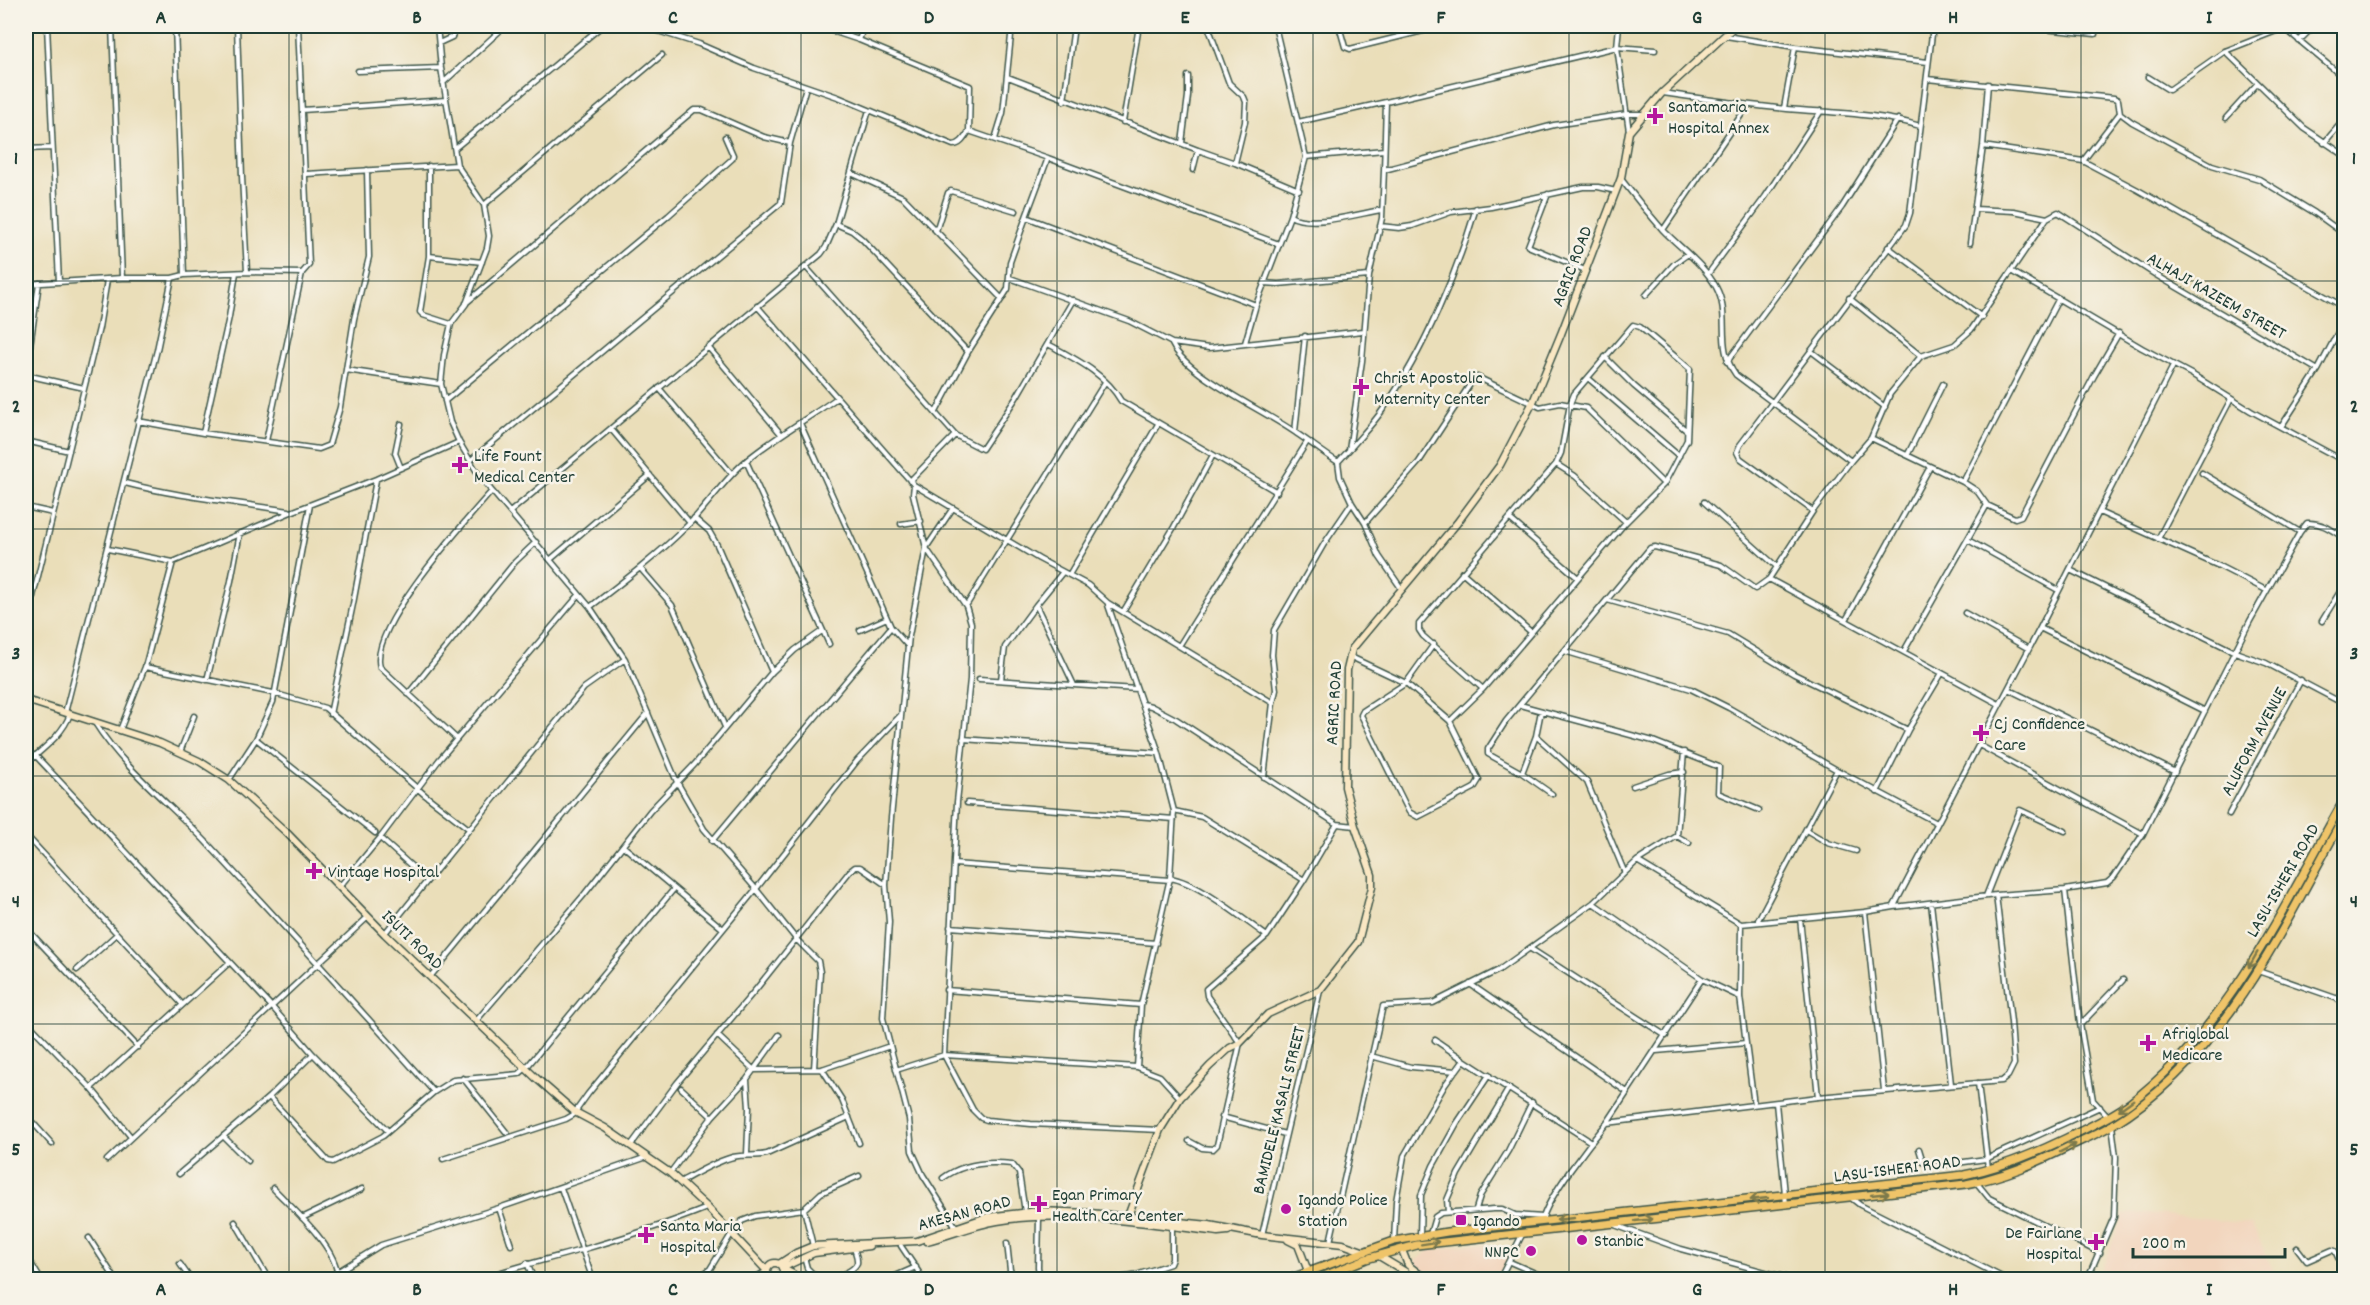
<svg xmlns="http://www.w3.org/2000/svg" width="2370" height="1305" viewBox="0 0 2370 1305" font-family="Dekko,sans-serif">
<rect width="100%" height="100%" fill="#f7f3e8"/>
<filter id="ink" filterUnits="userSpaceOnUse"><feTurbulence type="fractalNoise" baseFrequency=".0167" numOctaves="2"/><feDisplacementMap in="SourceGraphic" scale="12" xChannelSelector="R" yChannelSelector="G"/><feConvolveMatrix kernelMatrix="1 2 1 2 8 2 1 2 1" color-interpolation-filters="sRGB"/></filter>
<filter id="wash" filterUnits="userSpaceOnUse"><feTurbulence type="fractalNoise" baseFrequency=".008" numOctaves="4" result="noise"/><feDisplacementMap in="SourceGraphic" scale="24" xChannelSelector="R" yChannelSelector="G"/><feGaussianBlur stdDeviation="1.35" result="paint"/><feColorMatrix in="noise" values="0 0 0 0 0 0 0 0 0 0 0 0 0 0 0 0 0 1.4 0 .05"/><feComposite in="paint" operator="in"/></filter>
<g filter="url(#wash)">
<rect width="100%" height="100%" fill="#eadeb9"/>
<path fill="#f2d5bd" d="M2148 1213 2252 1224 2277 1279H2098L2123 1214Z
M1473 1244 1492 1246 1512 1255 1498 1279H1431L1412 1263 1430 1250Z"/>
</g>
<g filter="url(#ink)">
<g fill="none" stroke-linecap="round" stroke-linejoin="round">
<defs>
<path id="street" d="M47 26 59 282
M112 26 122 278
M175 26 184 275
M237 26 242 177 247 272
M437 26 441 68 457 165 484 205 489 236 487 248 466 304 451 324 444 355 441 384 450 422 459 442 480 477 590 607 625 659 677 782 704 829 756 889 796 939 818 961 820 972 814 1069
M642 26 699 44 754 68 838 97 953 145C961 145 965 137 969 131L970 86 859 40 817 26
M1208 26 1229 83 1244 97 1246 102 1245 122 1235 163
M1339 26 1345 47 1350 49 1443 26
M1404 26 1406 34
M1619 26 1617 47 1629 131
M2012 26 2095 34
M2282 26 2344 78
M1726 36 1795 47 1928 62
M859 40 864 26
M2299 41 2314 26
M439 43 452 37 455 29
M2225 51 2304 128 2344 155
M358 71 441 68
M1008 77 1198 150
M2148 77 2169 90 2225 51 2284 28
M1927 79 2114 98 2118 100 2120 113 2132 122 2212 165 2259 179 2315 213 2344 234
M443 83 505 26
M1663 93C1704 99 1746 105 1787 109 1832 113 1877 113 1920 126
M1064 101 1074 26
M1784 108 1795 47
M302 110 446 100
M2226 118 2257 84
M1123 122 1139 26
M1298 122 1386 102
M969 131 1048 158 1279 244
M995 139 1003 113 1012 26
M1182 143 1188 96V76
M2324 143 2342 122
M1983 146 2083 161 2138 190 2344 307
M455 148 602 26
M26 149 52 148
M1306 157 1384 150
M1048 158 1026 217 1256 305
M2083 161 2120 113
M429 166V256L420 312 423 315 451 324
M1193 170 1198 150 1235 163 1299 190
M1384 170 1386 102 1617 47 1655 50
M851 173 903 197 1002 299
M306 174 457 165
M1621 179C1634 196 1648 213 1662 229 1680 248 1704 264 1716 287 1732 316 1714 345 1736 375L1851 461 1871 438 1963 482 1977 491 1987 505
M1548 194 1528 246 1585 270
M484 205 662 55
M1975 209 2014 211 2047 218
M1290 216C1312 228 1357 214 1381 210
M836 224 852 231 862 239 968 352
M1380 226 1399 228 1412 226 1451 212 1491 207 1583 187H1598L1616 191
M1663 230 1748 105
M936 231 948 193 951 191 1016 211
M1970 243 1983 146 1988 84
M1888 247 1982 317
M429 256 482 262
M805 266 955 435 982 449 1016 398 1073 300
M2011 271 2142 348 2193 375 2251 411 2344 461
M1708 274 1765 197 1821 111
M1010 278 1129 321 1172 343 1209 348 1363 331
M1265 283 1278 284 1369 276
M26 284 122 278H172L184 275 247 272 302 273
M1646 295 1674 264 1688 254
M1849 298 1921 356
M466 303 694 110H702L764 137 790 143
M757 306 914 485 1039 559 1088 585 1108 603 1273 703 1264 777
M1245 343 1256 305 1290 216 1306 157 1275 26
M1048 344C1075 359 1105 373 1121 401L1277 492
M1172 344C1188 377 1264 410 1296 433 1310 442 1323 453 1338 462L1340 477 1352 503 1365 523 1379 556 1401 588
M30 346 39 283
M708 347 781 434
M1811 351 1885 407
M1605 357 1634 386 1687 431
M1727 362 1842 207 1898 119
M346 370 441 384
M2318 370 2344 321
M26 375 84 388
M1588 378 1679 456
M659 388 732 474
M445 401 668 216 732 159 733 155 725 137
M936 412 968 352 1008 289 1010 262 1026 217
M138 421 203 433 319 449 329 445 340 407 354 319 369 257 367 170
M800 423 887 618 891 627 907 645
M401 424 395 453 401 468
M611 429 690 523
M1295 432 1305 336
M203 433 229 317 236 273
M1871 438 1890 394 1921 356 1954 345 1971 330 2047 218 2058 212 2156 275 2318 370 2281 427
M26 441 69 451
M266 441 302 273 309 265 298 26
M1349 450C1361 436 1374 423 1384 408 1424 351 1456 275 1476 208
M1908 454 1943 384
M471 460 781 203 790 143 806 87
M746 461 829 644
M1338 462 1349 450 1362 361 1369 276 1382 218 1384 170 1554 125 1627 114H1643
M1556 464 1575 476 1626 522
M2202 473 2300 532
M910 481 955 435
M1963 482 2059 298
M125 483C179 497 234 502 289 511
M914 485 913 494 926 548 909 636 891 818 886 885 889 922 883 1018 909 1119 912 1151 923 1175 956 1227
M1704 502 1776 566
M26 507 53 513
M953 508 926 548 966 606 971 623 970 679 957 802 944 1055 973 1110 981 1118 987 1120 1031 1124 1160 1130
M1813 511 1740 458 1737 452 1740 445 1906 225 1910 213 1933 26
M510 512 821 254 826 247 836 224 869 110
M2099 512 2219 566 2266 590
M694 518 709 531 717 545 772 672
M1510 519 1578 578
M1365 523 1419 462 1471 383 1477 377 1540 407 1560 403 1586 408 1664 484
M901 524 921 521
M2158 539 2231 399
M1968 540 2058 590
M108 549 173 562 291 512 376 479 459 442
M551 559 650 475
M641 569 672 605 725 727
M2070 570 2235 652 2266 663 2344 704
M1462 572 1531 632
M1069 575 1158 424
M1769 579 1999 704
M1607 600 1728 634 1794 674 1908 730
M1036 605 1062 573
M1108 605 1159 753 1174 811 1170 878 1141 1005 1137 1067 1160 1076 1180 1098
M966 606 1105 382
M590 607C624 581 658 555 688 525 709 504 724 479 747 460 775 437 807 419 837 398
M1123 612 1174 527 1213 455
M1965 613 2029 649
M1846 620 1930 467
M2322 621 2344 585
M26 625 99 328 107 280
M2040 628 2205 711
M860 630 887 618
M1179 646 1307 442
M1564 651 1691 689 1729 708 1837 770 1937 823
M1904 651 1987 505 2015 518 2021 516 2094 376 2119 333
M1349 656 1406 683 1434 644
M145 667 273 693 325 708 425 795 469 829
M979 679 1137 689
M207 680 231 581 240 533
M1001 680 1005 647 1036 605 1074 685
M1406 683 1450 721 1479 780 1474 788 1418 817 1409 812 1361 715 1363 711Z
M2008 689 2175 772
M408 694 515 562 536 542
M1273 703 1276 690 1272 655 1274 630 1324 544 1352 503
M1143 704 1151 706 1176 719 1337 824 1355 826
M1520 705 1653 741 1719 767 1718 793 1759 810
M65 713 157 350 172 278
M330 714 353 604 376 480
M1450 721 1483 689 1626 522 1664 484 1687 440 1690 369 1640 327 1633 325 1574 394 1570 404 1561 453 1556 464 1419 624V630L1423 636 1483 689
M95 723C123 768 170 804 207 843 283 925 359 1008 434 1092
M120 730 145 667 173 562
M1536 736 1587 782 1624 871
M256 739 375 833
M457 739 380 667C368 628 465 522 491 492
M963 739 1159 753
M1979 745 2143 834
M180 752 194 716
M35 755 273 1008 313 1054 388 1131
M26 764C41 750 63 735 70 714
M1522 773 1536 736 1541 711
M229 780 256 739 273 702 310 505
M1633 786 1669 774 1684 772
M1877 792 1908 730 1942 673
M1552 794 1522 773 1488 754V749L1506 721 1650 548 1655 547 1721 565 1755 589 1769 579 1813 511 1851 461
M967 803 1174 819
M1174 811 1202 817 1304 880
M2229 814 2301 680
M1806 830 1828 843 1856 851
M26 835 182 1004
M1677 836 1689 843
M380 838 427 880
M712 841 891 627
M623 846 722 928
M1637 861 1741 924 1865 912 1894 907 1996 895 2065 890 2107 883 2114 877 2143 834 2250 621 2300 532 2307 523C2322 522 2332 530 2344 538
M954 864 1170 880
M1170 878C1198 882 1243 919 1267 936
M340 886 380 838 439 760 579 595
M2065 890 2080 1024 2093 1100 2108 1117
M1986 896 2020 810 2065 831
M1593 903 1702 979 1740 997
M1931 903 1951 1084
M1894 906 2040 628 2173 366
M1865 912 1884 1090
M1800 918 1818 1097
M1758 920 1837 770
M1741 924 1740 997 1754 1105
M950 927 1156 943
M26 928 138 1047
M385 933 584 688 625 659
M1531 949 1666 1036
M77 970 117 934
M2258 971 2344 1001
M430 977 648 713
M1470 984 1627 1092
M946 990 1141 1005
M2338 1000 2344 989
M26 1021 91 1088 131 1137
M476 1021 583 896 650 811 695 764 772 672 795 650 822 631
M2081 1024 2123 980
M717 1035 754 1070 822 1069 890 1046
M1435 1040 1464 1060
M1656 1051 1746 1043
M1371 1056 1411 1067 1456 1071 1464 1060 1591 1142
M822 1069 842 1100 859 1143
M896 1070 944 1055 1137 1067
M463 1078 507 1133
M1978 1083 1988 1168
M91 1088 230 962
M681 1088 712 1117
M269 1097 328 1161 333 1162 383 1136 434 1092 453 1080 519 1074 526 1068 673 890
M1776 1103 1786 1204
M26 1115 52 1144
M1222 1117 1285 1134
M1607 1123 1818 1097 2002 1081 2008 1076 2014 1064 2011 1022 1996 895
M223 1136 248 1161
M1189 1141 1202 1148 1213 1149 1217 1145 1240 1043 1207 996 1206 989 1267 936 1304 880 1337 824
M631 1145 677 1083 757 988 850 871 855 867H860L886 885
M1919 1149 1923 1162 1935 1166 1986 1159 2100 1107
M747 1154 749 1108 747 1080
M443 1159 566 1119 573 1115 588 1094 756 889 857 761 901 715
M107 1160 368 917
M670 1173 712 1117 747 1079 779 1035
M179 1174 269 1097 313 1054
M943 1178C963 1163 987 1161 1012 1164L1019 1173 1025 1212
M680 1182C697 1173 714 1162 733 1157 745 1154 755 1157 767 1154L849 1117
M1976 1182 1989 1198 2100 1253
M273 1188C293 1209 331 1242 337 1271
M561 1188 593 1280
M1851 1198 1860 1205 2008 1280
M499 1208 511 1245
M804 1209 813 1246
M1476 1209 1480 1196 1508 1151 1532 1102
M1448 1212 1447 1200 1458 1174 1509 1088
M302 1218 362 1189
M1039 1218 1038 1267 1040 1280
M1542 1221C1548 1196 1590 1143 1607 1123L1702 979
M235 1222 269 1280
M1612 1224 1681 1249 1795 1280
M1430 1234 1435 1217 1441 1213 1494 1209H1502L1515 1215 1543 1217
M1262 1235 1320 991
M1420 1236 1421 1195 1433 1166 1457 1123 1489 1075
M89 1238 116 1280
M1394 1241 1396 1201 1404 1156 1445 1085 1455 1071
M1330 1242 1383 1006 1433 1003 1499 970 1593 903 1637 861 1677 836 1684 752
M1007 1243 1010 1270 1016 1280
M901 1246 924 1280
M2297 1248 2307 1261 2332 1250 2335 1251 2344 1270
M804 1257 807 1268 819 1280
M1510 1262 1551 1280
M527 1263 534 1280
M180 1264 191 1280
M32 1265 41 1280
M891 1278 916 1267
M324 1280 381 1245 499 1208 647 1157
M478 1280C513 1267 549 1259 585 1249 626 1237 667 1224 707 1208
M695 1280 710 1269 732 1233 742 1221 755 1216 804 1209 821 1193 859 1176
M821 1280C831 1278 853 1273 857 1263 858 1258 855 1252 854 1248
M916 1280 922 1276
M1104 1280 1133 1276 1170 1264 1172 1259V1227
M1499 1280 1522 1235
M2087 1280 2114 1217 2116 1157 2112 1125"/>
<path id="secondary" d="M26 700 160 743 199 761 229 780 286 832 385 934 536 1078 575 1112 605 1128 670 1173 708 1208 767 1271
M1128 1216 1160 1130 1180 1098 1210 1066 1230 1048 1240 1043 1268 1014 1320 990 1358 942 1372 887V875L1355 826 1345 787 1347 670 1352 649 1457 523 1500 465 1533 402 1561 334 1621 178 1629 132 1662 93 1735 26
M1288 1240 1298 1245 1308 1271
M927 1241C950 1235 974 1225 997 1221 1061 1209 1152 1224 1218 1232L1228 1231
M1402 1250 1408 1265 1427 1280
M1379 1256 1419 1280
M767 1271a8 8 0 1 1 16 0a8 8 0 1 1-16 0Z
M779 1264 796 1253 813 1246 917 1241 987 1217 1039 1211 1090 1213 1209 1225 1262 1235 1343 1244 1365 1252
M782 1268 814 1253 869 1246
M783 1269 793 1274 794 1280
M753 1280 767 1272"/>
<path id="primary" d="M1286 1280 1394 1241 1447 1232 1964 1175C2000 1168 2034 1154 2067 1138 2089 1127 2111 1117 2130 1103 2229 1028 2284 905 2344 800
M1314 1280 1366 1259 1417 1245 1966 1184C2004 1177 2037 1163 2072 1145 2085 1139 2099 1133 2112 1125 2226 1056 2282 928 2344 817"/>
</defs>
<use href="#street" stroke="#3d5548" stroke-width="7"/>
<use href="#secondary" stroke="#3d5548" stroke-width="9"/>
<use href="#primary" stroke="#3d5548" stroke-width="10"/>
<use href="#street" stroke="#fff" stroke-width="4"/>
<use href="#secondary" stroke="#f9e7c3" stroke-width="6"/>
<use href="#primary" stroke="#efc469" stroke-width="7"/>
</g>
<defs><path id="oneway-shaft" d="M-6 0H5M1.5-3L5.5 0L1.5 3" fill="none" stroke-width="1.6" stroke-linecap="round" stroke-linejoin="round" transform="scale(1.5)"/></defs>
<g stroke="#7d7a4c">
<use href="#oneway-shaft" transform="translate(2253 960) rotate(120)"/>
<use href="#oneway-shaft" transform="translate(2126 1105) rotate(144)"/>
<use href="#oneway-shaft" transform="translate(2068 1148) rotate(-27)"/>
<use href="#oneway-shaft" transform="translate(1880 1194) rotate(-6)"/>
<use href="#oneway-shaft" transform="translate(1759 1199) rotate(174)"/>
<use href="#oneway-shaft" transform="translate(1565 1219) rotate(174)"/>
<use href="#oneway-shaft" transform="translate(1644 1220) rotate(-6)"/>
<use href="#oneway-shaft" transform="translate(1430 1243) rotate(-9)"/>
</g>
</g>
<path fill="none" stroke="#1f3d34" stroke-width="1.5" stroke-opacity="0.55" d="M289 26V1280M545 26V1280M801 26V1280M1057 26V1280M1313 26V1280M1569 26V1280M1825 26V1280M2081 26V1280M26 281H2344M26 529H2344M26 776H2344M26 1024H2344"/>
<g fill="#b5179e" stroke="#f7f3e8" stroke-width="2">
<path d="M1652 107h6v6h6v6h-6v6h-6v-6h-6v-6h6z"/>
<path d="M1358 378h6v6h6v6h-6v6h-6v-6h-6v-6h6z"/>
<path d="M457 456h6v6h6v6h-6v6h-6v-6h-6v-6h6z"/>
<path d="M1978 724h6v6h6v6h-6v6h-6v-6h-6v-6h6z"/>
<path d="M311 862h6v6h6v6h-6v6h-6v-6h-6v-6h6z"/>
<path d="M2145 1034h6v6h6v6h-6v6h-6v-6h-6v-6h6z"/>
<path d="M1036 1195h6v6h6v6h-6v6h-6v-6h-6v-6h6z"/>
<circle cx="1286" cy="1209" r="6"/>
<rect x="1455" y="1214" width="12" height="12" rx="3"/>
<path d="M643 1226h6v6h6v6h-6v6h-6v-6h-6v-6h6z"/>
<circle cx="1582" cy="1240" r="6"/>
<path d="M2093 1233h6v6h6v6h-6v6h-6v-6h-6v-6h6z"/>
<circle cx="1531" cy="1251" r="6"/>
</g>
<g text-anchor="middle" stroke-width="5" stroke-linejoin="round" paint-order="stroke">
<g font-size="18" fill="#1f3d34" stroke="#f7f3e8" text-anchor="start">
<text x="1668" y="112">Santamaria<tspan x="1668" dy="21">Hospital Annex</tspan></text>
<text x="1374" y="383">Christ Apostolic<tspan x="1374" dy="21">Maternity Center</tspan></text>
<text x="474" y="461">Life Fount<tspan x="474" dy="21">Medical Center</tspan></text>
<text x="1994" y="729">Cj Confidence<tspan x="1994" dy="21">Care</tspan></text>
<text x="328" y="877">Vintage Hospital</text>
<text x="2162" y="1039">Afriglobal<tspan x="2162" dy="21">Medicare</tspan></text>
<text x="1052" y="1200">Egan Primary<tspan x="1052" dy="21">Health Care Center</tspan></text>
<text x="1298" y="1205">Igando Police<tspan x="1298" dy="21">Station</tspan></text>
<text x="1473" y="1226">Igando</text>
<text x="660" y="1231">Santa Maria<tspan x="660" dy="21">Hospital</tspan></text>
<text x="2082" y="1238" text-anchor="end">De Fairlane<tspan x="2082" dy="21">Hospital</tspan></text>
<text x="1594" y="1246">Stanbic</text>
<text x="1519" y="1257" text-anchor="end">NNPC</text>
</g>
<g font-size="18" fill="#1f3d34" stroke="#f7f3e8">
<text transform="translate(1571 266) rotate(-69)" y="6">AGRIC ROAD</text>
<text transform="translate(2217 295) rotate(30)" y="6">ALHAJI KAZEEM STREET</text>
<text transform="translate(1333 703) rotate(-87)" y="6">AGRIC ROAD</text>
<text transform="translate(2253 741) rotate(-62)" y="6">ALUFORM AVENUE</text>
<text transform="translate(2282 880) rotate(-60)" y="6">LASU-ISHERI ROAD</text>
<text transform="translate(413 939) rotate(44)" y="6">ISUTI ROAD</text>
<text transform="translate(1278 1110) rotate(-76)" y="6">BAMIDELE KASALI STREET</text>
<text transform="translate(1897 1168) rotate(-7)" y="6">LASU-ISHERI ROAD</text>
<text transform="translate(964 1212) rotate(-15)" y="6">AKESAN ROAD</text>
</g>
</g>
<rect width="2370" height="1305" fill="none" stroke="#f7f3e8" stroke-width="66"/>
<path d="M2133 1248v9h152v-9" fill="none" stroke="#1f3d34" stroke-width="3"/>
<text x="2142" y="1248" font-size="18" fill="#1f3d34" stroke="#f7f3e8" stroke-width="4.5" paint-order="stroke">200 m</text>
<rect x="33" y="33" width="2304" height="1239" fill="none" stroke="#1f3d34" stroke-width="2"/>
<g font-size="20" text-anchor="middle" font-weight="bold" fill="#1f3d34">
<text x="161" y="23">A</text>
<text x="417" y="23">B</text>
<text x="673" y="23">C</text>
<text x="929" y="23">D</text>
<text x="1185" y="23">E</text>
<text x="1441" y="23">F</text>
<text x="1697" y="23">G</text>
<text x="1953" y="23">H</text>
<text x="2209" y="23">I</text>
<text x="16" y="164">1</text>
<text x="2354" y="164">1</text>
<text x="16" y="412">2</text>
<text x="2354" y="412">2</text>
<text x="16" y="659">3</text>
<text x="2354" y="659">3</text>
<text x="16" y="907">4</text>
<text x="2354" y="907">4</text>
<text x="16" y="1155">5</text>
<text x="2354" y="1155">5</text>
<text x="161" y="1295">A</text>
<text x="417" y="1295">B</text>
<text x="673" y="1295">C</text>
<text x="929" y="1295">D</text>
<text x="1185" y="1295">E</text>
<text x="1441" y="1295">F</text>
<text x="1697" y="1295">G</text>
<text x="1953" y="1295">H</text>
<text x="2209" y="1295">I</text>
</g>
</svg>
